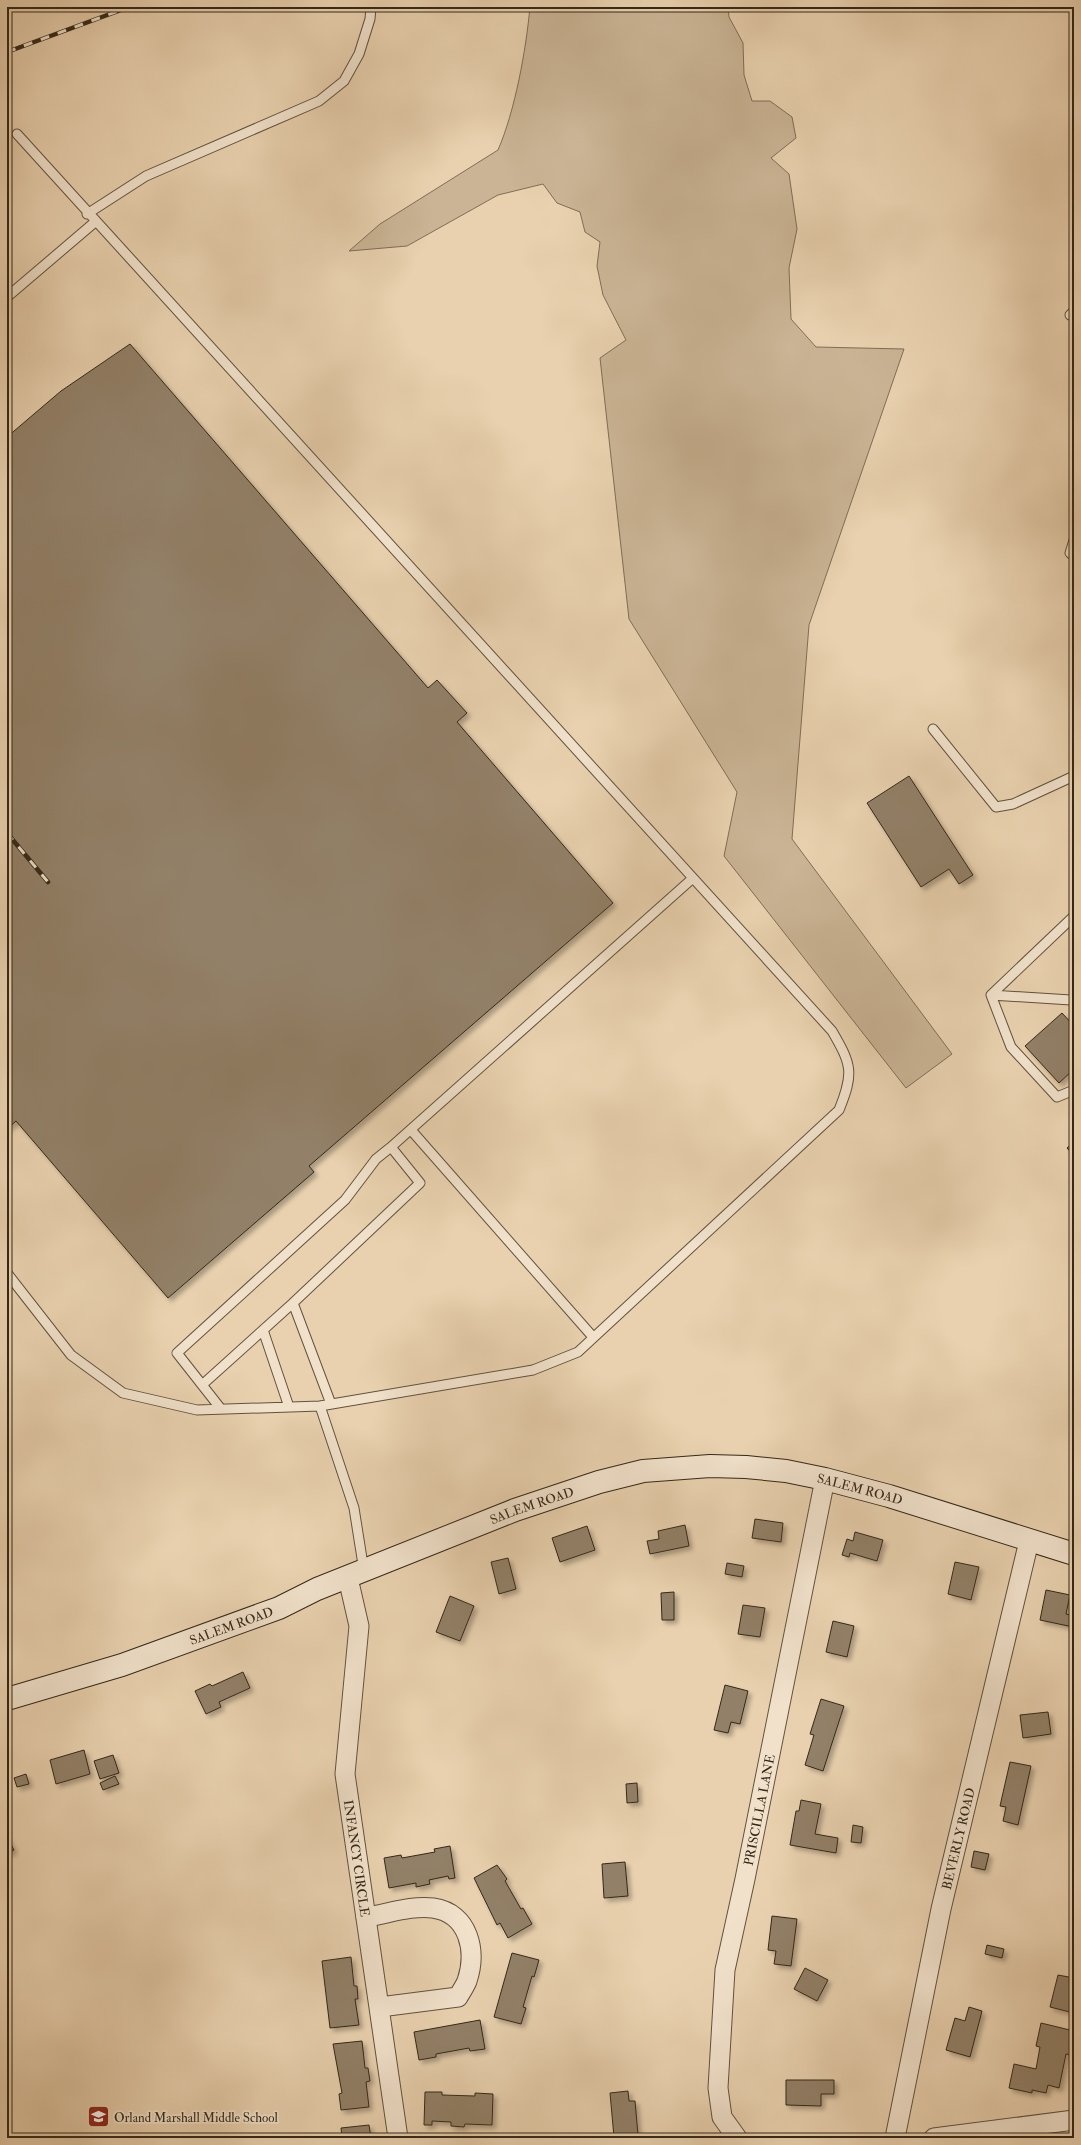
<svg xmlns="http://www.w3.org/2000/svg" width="1081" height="2145" viewBox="0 0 1081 2145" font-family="'IM FELL Double Pica',serif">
<defs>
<filter id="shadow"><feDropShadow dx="3.5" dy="3.5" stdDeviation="2" flood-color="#0004"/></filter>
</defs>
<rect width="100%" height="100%" fill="#e9d1af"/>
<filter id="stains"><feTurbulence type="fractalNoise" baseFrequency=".005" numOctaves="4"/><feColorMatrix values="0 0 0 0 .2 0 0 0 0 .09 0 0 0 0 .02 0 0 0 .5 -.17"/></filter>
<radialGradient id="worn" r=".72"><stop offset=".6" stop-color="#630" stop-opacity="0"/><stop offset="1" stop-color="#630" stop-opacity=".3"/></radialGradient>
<path fill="#cab495" stroke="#7f6e56" d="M530 7H728L729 17 743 43 744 75 752 101H770L792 117 796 138 771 158 789 174 797 229 789 268 791 319 816 347 904 349 809 625 792 839 952 1054 906 1088 724 856 737 792 629 619 600 358 626 340 603 295 597 266 600 242 585 232 580 212 557 203 543 184 498 195 407 246 349 251 380 224 498 150C515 111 526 50 530 7Z"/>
<path fill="#928067" stroke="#342818" filter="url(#shadow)" d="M130 344 428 688 437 680 467 713 457 722 613 903 309 1166 314 1172 168 1298 16 1121 7 1129V437L61 391Z
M909 776 973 875 959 884 949 869 921 887 867 803Z
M1062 1013 1074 1026V1069L1059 1083 1025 1046Z
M1074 1142V1156L1067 1148Z
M755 1519 783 1523 781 1542 752 1538Z
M685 1525 689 1546 650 1554 647 1541 659 1539 658 1531Z
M587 1526 595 1550 560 1562 552 1538Z
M855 1532 883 1540 877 1561 850 1553 849 1557 842 1555 847 1539 853 1541Z
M508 1558 516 1589 499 1594 491 1562Z
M955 1562 979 1567 971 1600 948 1594Z
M727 1563 744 1566 742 1577 725 1574Z
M1046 1590 1070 1595 1066 1614 1074 1616V1635H1071L1073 1627 1040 1620Z
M674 1592V1620H662L661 1593Z
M450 1596 474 1606 460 1641 436 1632Z
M743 1605 765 1608 760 1637 738 1634Z
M833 1621 854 1626 847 1657 826 1652Z
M243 1672 250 1688 219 1702 221 1707 206 1714 195 1691 210 1684 212 1686Z
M725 1685 748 1691 740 1724 731 1722 728 1733 714 1730Z
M821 1699 844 1706 823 1771 805 1765 814 1735 810 1734Z
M1048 1712 1051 1734 1023 1738 1020 1715Z
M84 1750 90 1774 56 1784 50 1760Z
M113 1755 119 1773 100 1779 94 1761Z
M1010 1762 1031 1766 1018 1825 1003 1821 1006 1807 1000 1806Z
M26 1774 29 1784 17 1787 14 1778Z
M115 1776 119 1784 103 1790 100 1783Z
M637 1783 638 1802 627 1803 626 1784Z
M801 1800 821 1804 815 1834 838 1838 836 1853 790 1845 796 1811H799Z
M853 1825 863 1827 861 1843 851 1842Z
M7 1837 14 1850 7 1854Z
M450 1846 455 1878 449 1879 448 1876 429 1880 430 1884 416 1887V1883L389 1888 384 1858 401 1855 402 1858 435 1852 434 1849Z
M974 1851 989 1854 985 1870 971 1867Z
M625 1862 628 1896 604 1898 602 1864Z
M497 1865 507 1879 505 1881 521 1909 523 1908 532 1924 508 1938 500 1923 497 1925 474 1878Z
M772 1916 797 1919 791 1966 774 1964 776 1951 768 1950Z
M987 1945 1004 1949 1002 1958 985 1954Z
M512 1953 539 1960 534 1977 532 1976 523 2007 526 2008 521 2024 494 2017Z
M351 1957 354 1986H357L358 1999H355L359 2025 330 2028 322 1961Z
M805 1968 828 1980 817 2001 794 1989Z
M1058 1975 1074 1978V2013L1050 2007Z
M969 2007 982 2011 970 2057 946 2050 955 2018 965 2021Z
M480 2020 485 2049 470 2051 469 2048 436 2054V2057L419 2060 414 2032Z
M1041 2023 1074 2031 1071 2055 1066 2054 1059 2088 1048 2085 1046 2093 1032 2090V2093L1009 2088 1014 2064 1036 2069 1040 2047 1036 2046Z
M362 2041 365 2068H368L370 2081 366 2082 369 2107 341 2110 339 2094 342 2093 333 2044Z
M786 2080H834V2094H821V2106L786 2105Z
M628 2091 629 2101H635L638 2135 614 2137 610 2093Z
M425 2092H442V2095L475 2096V2093L493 2094 492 2125 465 2124 464 2127 451 2126V2122L432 2121V2125H424Z
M369 2125 371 2138H342L341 2128Z"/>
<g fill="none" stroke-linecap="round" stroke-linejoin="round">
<defs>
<path id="lane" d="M17 134 832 1031C852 1065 854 1073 839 1110L578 1352 533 1370 320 1406 354 1508 364 1571
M87 214 146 176 319 101 344 81 359 54 370 19 371 7
M7 297 95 222
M1070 315 1074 311
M1074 540 1070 553 1074 556
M933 729 996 807 1013 804 1074 776
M1074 916 991 995 1011 1047 1057 1097 1074 1090
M991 995 1071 1000 1074 998
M411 1130 593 1337
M7 1273 71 1355 123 1393 197 1410 320 1406
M293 1303 331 1404
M263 1330 289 1407
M202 1385 293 1303 420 1183 391 1147 693 878
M221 1409 177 1353 345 1200 376 1159 391 1147"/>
<g id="street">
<path id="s1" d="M348 1578 359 1626 345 1774 398 2138"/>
<path d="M366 1917C387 1914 412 1905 433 1908 469 1913 477 1951 467 1981 465 1986 461 1992 458 1997L380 2007"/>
<path id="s2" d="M737 2138 722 2117 718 2088 725 1970 745 1879 825 1479"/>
<path id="s3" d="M895 2138 941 1909 1029 1541"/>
<path d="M934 2138 1074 2120"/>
</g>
<g id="secondary">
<path id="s4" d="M7 1699 122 1665 279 1608 317 1589 515 1510 599 1482 643 1471 710 1466 746 1467 786 1471 825 1479 889 1496 1074 1554"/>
</g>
</defs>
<use href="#lane" stroke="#61523e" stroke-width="11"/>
<use href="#street" stroke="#61523e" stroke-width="21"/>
<use href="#secondary" stroke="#342818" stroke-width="24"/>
<use href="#lane" stroke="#f1e1cb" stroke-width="9"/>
<use href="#street" stroke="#f1e1cb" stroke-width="19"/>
<use href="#secondary" stroke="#f1e1cb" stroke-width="22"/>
<defs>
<path id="rail" d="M7 52 129 7
M7 833 48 882"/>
</defs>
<use href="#rail" stroke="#342818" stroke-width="4.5"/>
<use href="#rail" stroke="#f1e1cb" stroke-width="3" stroke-dasharray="9" stroke-linecap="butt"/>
</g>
<defs>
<symbol id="school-square" viewBox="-11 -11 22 22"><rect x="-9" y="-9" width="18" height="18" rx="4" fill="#8f2418" stroke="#f1e1cb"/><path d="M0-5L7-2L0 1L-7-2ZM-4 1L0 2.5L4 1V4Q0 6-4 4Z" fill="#fff"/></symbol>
</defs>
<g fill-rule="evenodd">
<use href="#school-square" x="86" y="2104" width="25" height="25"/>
</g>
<g text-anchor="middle" stroke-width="3.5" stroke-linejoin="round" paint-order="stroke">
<g font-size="13" fill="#342818" stroke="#f1e1cb">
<text dy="5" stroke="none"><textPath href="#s4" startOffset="896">SALEM ROAD</textPath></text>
<text dy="5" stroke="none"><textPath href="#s4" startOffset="560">SALEM ROAD</textPath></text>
<text dy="5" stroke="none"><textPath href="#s4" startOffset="236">SALEM ROAD</textPath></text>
<text dy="5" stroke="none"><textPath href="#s2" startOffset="337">PRISCILLA LANE</textPath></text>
<text dy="5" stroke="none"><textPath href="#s3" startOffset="306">BEVERLY ROAD</textPath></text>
<text dy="5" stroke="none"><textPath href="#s1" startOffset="283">INFANCY CIRCLE</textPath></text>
</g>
<g font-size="13" fill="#342818" stroke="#f1e1cb" text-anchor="start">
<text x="114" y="2122">Orland Marshall Middle School</text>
</g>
</g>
<rect width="1081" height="2145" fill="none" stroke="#e9d1af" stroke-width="24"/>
<rect x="8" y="8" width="1065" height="2129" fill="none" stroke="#342818" stroke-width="2"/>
<rect x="12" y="12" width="1057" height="2121" fill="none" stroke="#342818"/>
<rect width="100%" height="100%" filter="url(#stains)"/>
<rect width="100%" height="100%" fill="url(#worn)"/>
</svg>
